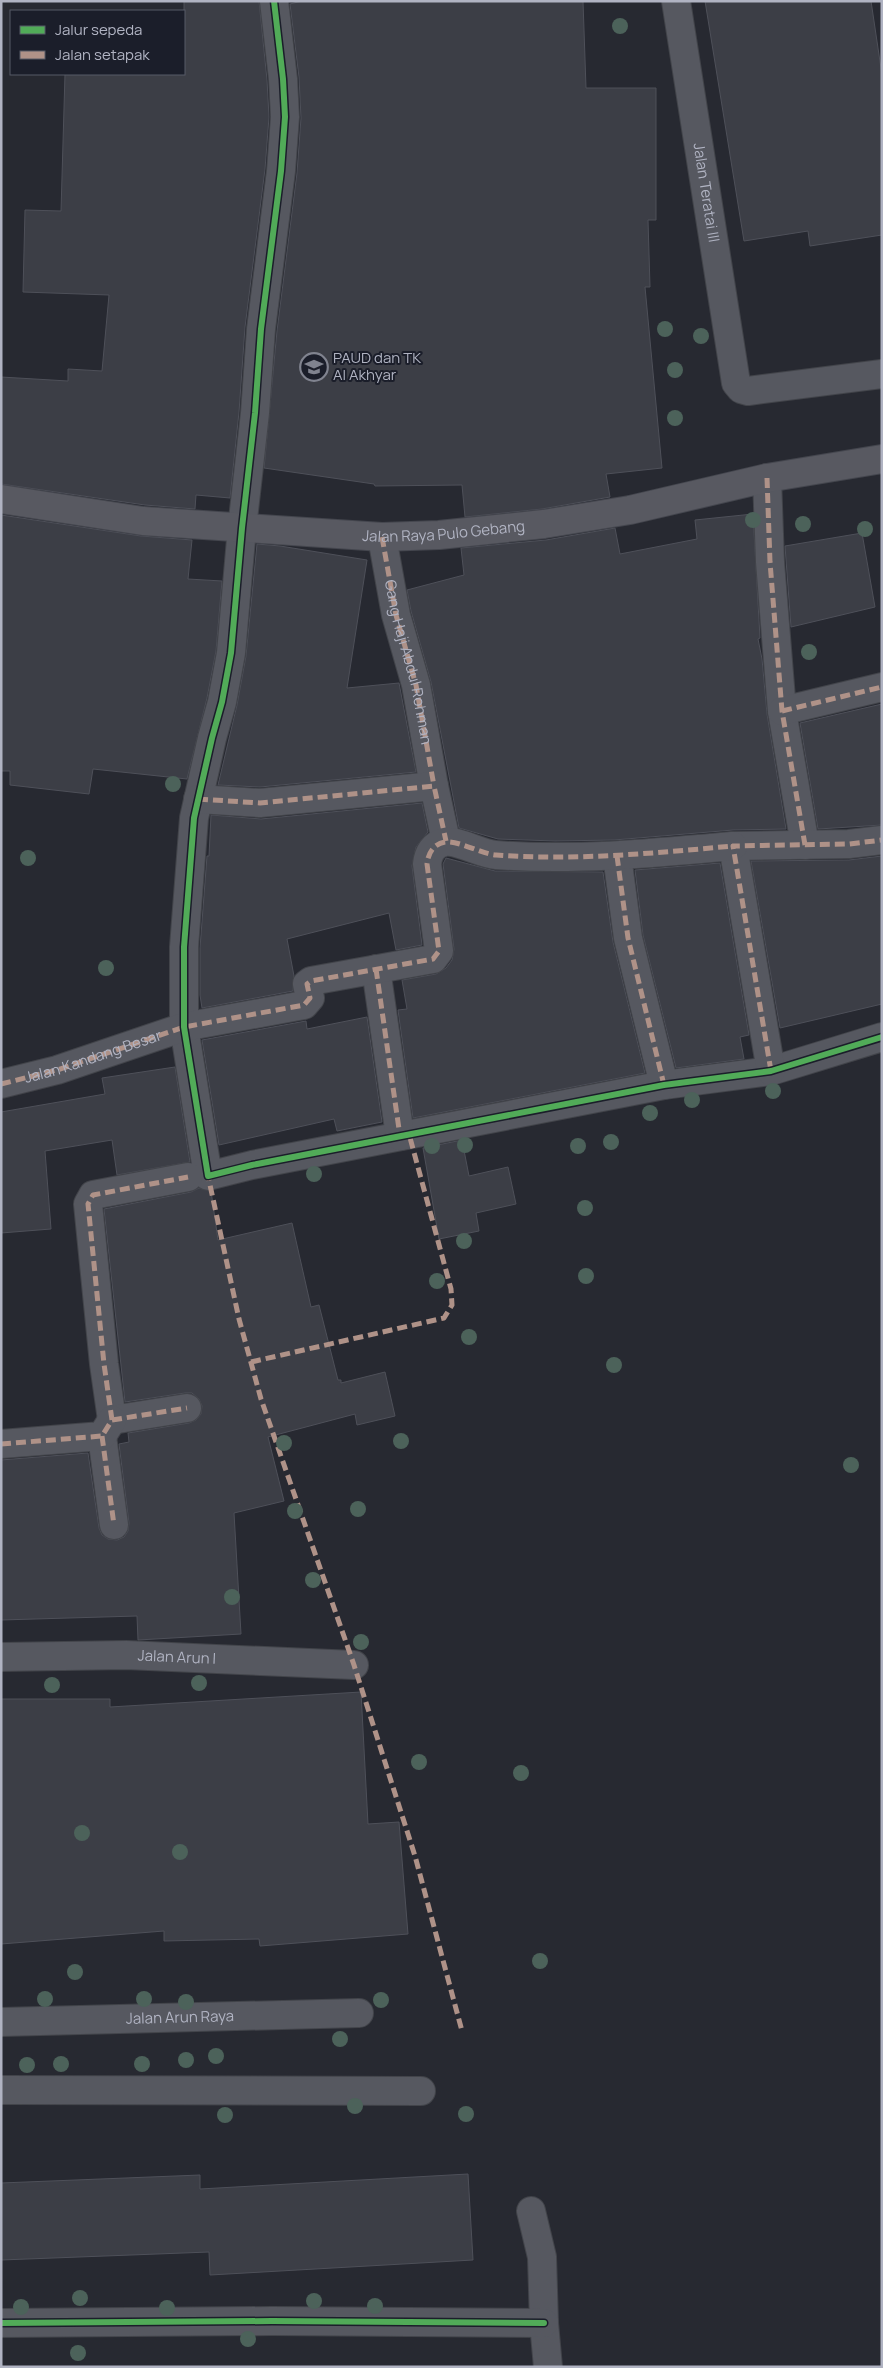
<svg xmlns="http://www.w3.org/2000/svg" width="883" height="2368" viewBox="0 0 883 2368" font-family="Manrope,sans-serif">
<rect width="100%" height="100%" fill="#272931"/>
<path fill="#3c3e46" stroke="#4e5059" d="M184 1H259L267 80 269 117 265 169 245 327 239 412 230 498 196 495 195 509 145 505 1 484V377L68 381V369L102 371 109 295 23 292 25 210 61 211 65 74H184Z
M302 1H583L586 88H656V220H648L650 287H645L662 468 606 474 610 497 542 509 465 517 462 485 375 486 374 484 264 468 277 331 297 173 301 118 299 77 290 4Z
M705 1H871L882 75V235L810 246 808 231 744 241Z
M753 514 760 638 758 639 762 659 767 714 786 829 733 830 614 840 555 841 498 839 459 828 431 682 411 611 407 590 464 575 461 548 546 540 615 528 620 554 697 539 695 520Z
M1 515 141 536 192 540 188 579 222 581 216 651 207 698 187 779 93 769 89 794 10 785V771H1Z
M862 533 875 607 791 627 785 546Z
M257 544 280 546 367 560 347 688 399 683 416 772 260 787 218 785 237 705 246 656Z
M882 704V825L818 829 800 723Z
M422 803 428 832 416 847 412 866 422 945 396 950 389 913 287 939 294 976 293 991 202 1008 200 995V948L207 856H209L211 815 261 819Z
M882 856V1004L780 1028 751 861 849 860Z
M446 858 495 871 603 872 613 942 645 1073 413 1118 398 1010 407 1009 402 980 436 974 446 968 452 960 454 949 443 864Z
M720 863 749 1035 740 1037 744 1059 676 1068 643 935 635 870Z
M367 1017 382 1122 337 1131 334 1119 219 1145 202 1040 306 1021 307 1029Z
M175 1067 190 1162 117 1175 112 1140 45 1151 51 1229 1 1233V1112L105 1094 102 1078Z
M462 1140 469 1176 508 1167 516 1204 476 1213 479 1231 439 1239 423 1148Z
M199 1188 211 1191 218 1240 292 1223 311 1307 319 1305 338 1380H341V1383L385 1372 395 1416 357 1425 355 1414 268 1437 284 1501 234 1513 241 1634 138 1640 137 1616 1 1620V1460L88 1453 99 1528 102 1535 108 1539 117 1540 124 1537 128 1531 129 1523 119 1444 129 1442 128 1433 189 1423 196 1420 201 1414 202 1406 199 1399 192 1393H185L125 1402 104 1209 191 1192Z
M361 1692 368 1824 399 1822 408 1934 260 1946 259 1939 164 1941V1931L1 1944V1699H110V1707Z
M468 2174 473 2260 210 2275 209 2252 1 2260V2183L200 2175V2189Z"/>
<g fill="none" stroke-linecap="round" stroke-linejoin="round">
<defs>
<g id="minor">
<path d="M274 1 283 79 285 117 281 171 261 329 255 413 242 528 231 653 222 702 212 738 194 818 184 947V1027L208 1176 252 1165 664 1085 771 1071 882 1037"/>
<path id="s1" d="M676 1 736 383 741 389 748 391 882 374"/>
<path d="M767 478 770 562 782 711 805 845"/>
<path d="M382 537 396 615 416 685 434 786"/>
<path d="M782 711 882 687"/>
<path d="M198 799 260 803 434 786 446 841"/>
<path d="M617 856 628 938 664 1085"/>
<path d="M376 969 400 1136"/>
<path d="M771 1071 733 846 849 844 882 840"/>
<path id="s2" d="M1 1084 57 1070 184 1027 304 1005 310 998 307 984 311 981 433 959 439 951 427 864C428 854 433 844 445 842 458 840 481 854 496 855 574 861 656 853 733 846"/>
<path d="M112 1420 104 1364 88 1204 93 1195 188 1177"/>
<path d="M112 1420 187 1408"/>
<path d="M102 1436 114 1525"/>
<path d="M1 1444 102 1436 112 1420"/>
<path id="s3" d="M1 1657 126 1655 354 1665"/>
<path id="s4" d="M1 2022 359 2013"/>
<path d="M1 2090 421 2091"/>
<path d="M531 2211 542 2257 544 2323 548 2367"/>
<path d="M1 2323 272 2321 544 2323"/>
</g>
<g id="primary">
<path id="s5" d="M1 499 143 521 382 537 439 535 544 524 630 510 767 478 882 459"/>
</g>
</defs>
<use href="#minor" stroke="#42444a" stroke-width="30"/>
<use href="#primary" stroke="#44464e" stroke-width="30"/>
<use href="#minor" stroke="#565860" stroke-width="28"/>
<use href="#primary" stroke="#585961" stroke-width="28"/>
<g stroke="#af9288" stroke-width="5" stroke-dasharray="10 5" stroke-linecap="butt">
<path d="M767 478 770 562 782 711 805 845"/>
<path id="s6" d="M382 537 396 615 416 685 434 786"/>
<path d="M782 711 882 687"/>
<path d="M198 799 260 803 434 786 446 841"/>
<path d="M617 856 628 938 664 1085"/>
<path d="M376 969 400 1136"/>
<path d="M771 1071 733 846 849 844 882 840"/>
<path d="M1 1084 57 1070 184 1027 304 1005 310 998 307 984 311 981 433 959 439 951 427 864C428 854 433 844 445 842 458 840 481 854 496 855 574 861 656 853 733 846"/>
<path d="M207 1171 239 1319 261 1399 354 1665 415 1856 462 2031"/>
<path d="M251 1362 444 1318 452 1305 451 1289 409 1134"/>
<path d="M112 1420 104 1364 88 1204 93 1195 188 1177"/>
<path d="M112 1420 187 1408"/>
<path d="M102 1436 114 1525"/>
<path d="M1 1444 102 1436 112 1420"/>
</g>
<defs>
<path id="cycleway" d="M274 1 283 79 285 117 281 171 261 329 255 413 242 528 231 653 222 702 212 738 194 818 184 947V1027L208 1176 252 1165 664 1085 771 1071 882 1037
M1 2323 272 2321 544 2323"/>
</defs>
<use href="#cycleway" stroke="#1b1e2a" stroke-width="9"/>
<use href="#cycleway" stroke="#51ab58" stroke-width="6"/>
</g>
<g fill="#4c625a">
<circle cx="620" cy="26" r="8"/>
<circle cx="665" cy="329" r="8"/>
<circle cx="701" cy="336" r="8"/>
<circle cx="675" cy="370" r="8"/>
<circle cx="675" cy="418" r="8"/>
<circle cx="753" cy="520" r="8"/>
<circle cx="803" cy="524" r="8"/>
<circle cx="865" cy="529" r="8"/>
<circle cx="809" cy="652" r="8"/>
<circle cx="173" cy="784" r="8"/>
<circle cx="28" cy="858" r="8"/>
<circle cx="106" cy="968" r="8"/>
<circle cx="773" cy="1091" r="8"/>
<circle cx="692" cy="1100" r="8"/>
<circle cx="650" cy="1113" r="8"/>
<circle cx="611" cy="1142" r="8"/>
<circle cx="465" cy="1145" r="8"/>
<circle cx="432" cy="1146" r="8"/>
<circle cx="578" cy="1146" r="8"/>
<circle cx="314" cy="1174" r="8"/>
<circle cx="585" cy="1208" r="8"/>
<circle cx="464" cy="1241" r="8"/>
<circle cx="586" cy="1276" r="8"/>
<circle cx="437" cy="1281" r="8"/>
<circle cx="469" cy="1337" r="8"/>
<circle cx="614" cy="1365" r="8"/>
<circle cx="401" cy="1441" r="8"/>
<circle cx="284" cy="1443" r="8"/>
<circle cx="851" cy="1465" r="8"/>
<circle cx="358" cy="1509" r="8"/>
<circle cx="295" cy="1511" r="8"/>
<circle cx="313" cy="1580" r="8"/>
<circle cx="232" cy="1597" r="8"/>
<circle cx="361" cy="1642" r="8"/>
<circle cx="199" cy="1683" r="8"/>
<circle cx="52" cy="1685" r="8"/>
<circle cx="419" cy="1762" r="8"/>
<circle cx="521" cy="1773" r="8"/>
<circle cx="82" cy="1833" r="8"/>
<circle cx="180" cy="1852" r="8"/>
<circle cx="540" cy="1961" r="8"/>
<circle cx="75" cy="1972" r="8"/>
<circle cx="45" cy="1999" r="8"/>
<circle cx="144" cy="1999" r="8"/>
<circle cx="381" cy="2000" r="8"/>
<circle cx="186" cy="2002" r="8"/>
<circle cx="340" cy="2039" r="8"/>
<circle cx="216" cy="2056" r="8"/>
<circle cx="186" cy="2060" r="8"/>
<circle cx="61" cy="2064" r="8"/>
<circle cx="142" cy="2064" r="8"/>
<circle cx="27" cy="2065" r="8"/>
<circle cx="355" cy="2106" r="8"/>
<circle cx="466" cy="2114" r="8"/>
<circle cx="225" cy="2115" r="8"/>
<circle cx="80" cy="2298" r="8"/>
<circle cx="314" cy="2301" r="8"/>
<circle cx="375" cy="2306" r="8"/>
<circle cx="21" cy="2307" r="8"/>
<circle cx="167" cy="2308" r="8"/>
<circle cx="248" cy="2339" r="8"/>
<circle cx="78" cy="2353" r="8"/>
</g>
<defs>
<symbol id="school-ring" viewBox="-11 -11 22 22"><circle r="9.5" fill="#1b1e2a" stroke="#80838f" stroke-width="1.5"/><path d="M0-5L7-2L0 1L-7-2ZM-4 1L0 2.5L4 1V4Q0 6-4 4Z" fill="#80838f"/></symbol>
</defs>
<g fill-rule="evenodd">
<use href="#school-ring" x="298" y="351" width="32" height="32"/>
</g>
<g text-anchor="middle" stroke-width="4" stroke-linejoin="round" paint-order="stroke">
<g font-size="15" fill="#b0b3c2" stroke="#1b1e2a">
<text dy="5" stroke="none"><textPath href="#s1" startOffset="194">Jalan Teratai III</textPath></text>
<text dy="5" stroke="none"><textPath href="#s5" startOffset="445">Jalan Raya Pulo Gebang</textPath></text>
<text dy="5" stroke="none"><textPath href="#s6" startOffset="128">Gang Haji Abdul Rohman</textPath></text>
<text dy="5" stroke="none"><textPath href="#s2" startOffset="96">Jalan Kandang Besar</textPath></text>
<text dy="5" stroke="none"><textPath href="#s3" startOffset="176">Jalan Arun I</textPath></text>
<text dy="5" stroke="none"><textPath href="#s4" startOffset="179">Jalan Arun Raya</textPath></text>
</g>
<g font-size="15" fill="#b0b3c2" stroke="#1b1e2a" text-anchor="start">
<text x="333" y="363">PAUD dan TK<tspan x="333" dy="17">Al Akhyar</tspan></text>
</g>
</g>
<rect width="883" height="2368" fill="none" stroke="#b0b3c2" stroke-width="5"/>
<rect x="10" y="10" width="175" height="65" fill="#1b1e2a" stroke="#575a67"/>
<rect x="20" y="26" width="25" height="8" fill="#51ab58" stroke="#575a67"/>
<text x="55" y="35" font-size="15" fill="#b0b3c2">Jalur sepeda</text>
<rect x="20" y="51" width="25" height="8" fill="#af9288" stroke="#575a67"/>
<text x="55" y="60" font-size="15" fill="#b0b3c2">Jalan setapak</text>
</svg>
